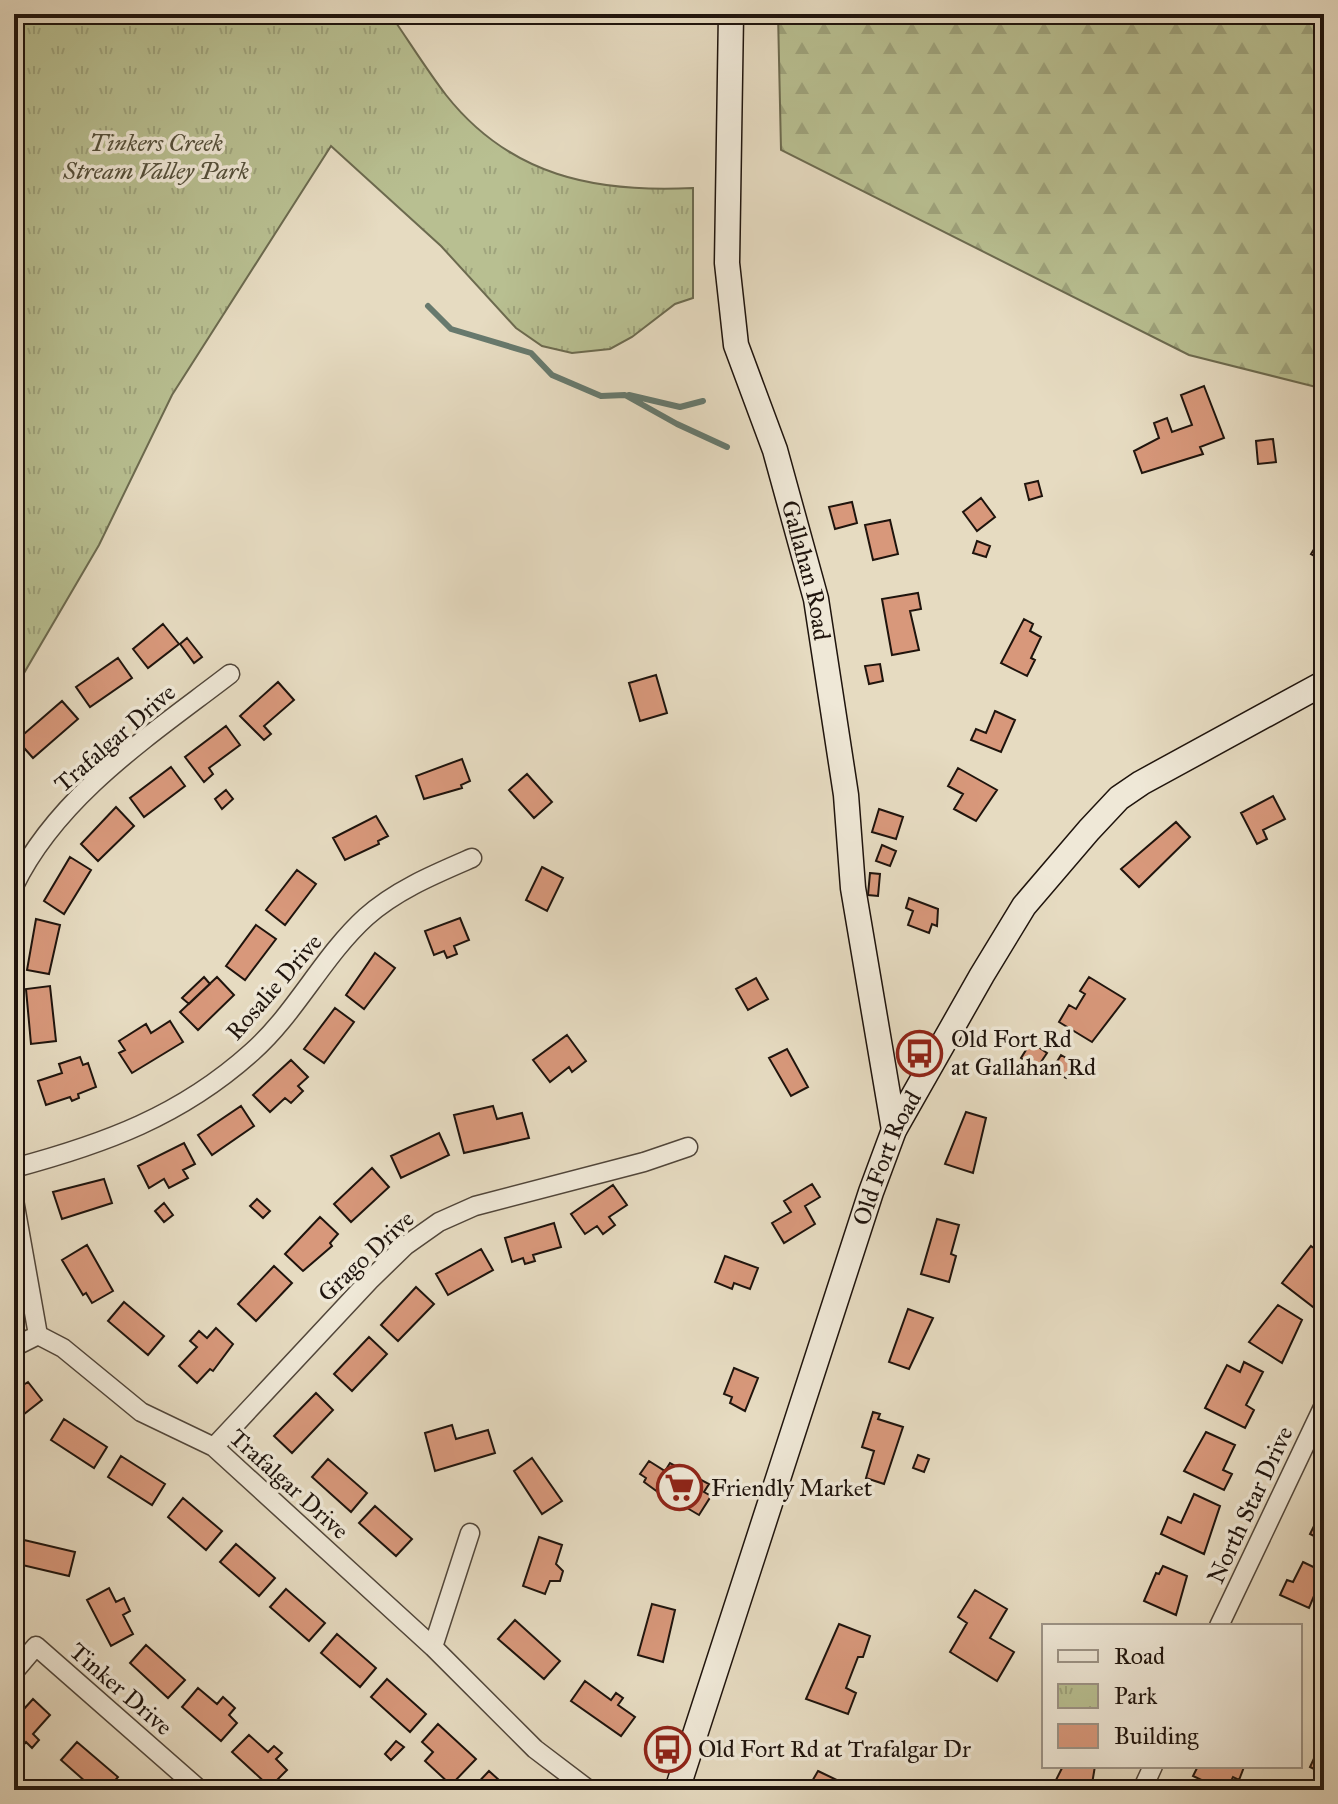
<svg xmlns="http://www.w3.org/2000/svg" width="1338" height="1804" viewBox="0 0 1338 1804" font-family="'IM FELL Great Primer',serif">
<defs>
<pattern id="forest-firs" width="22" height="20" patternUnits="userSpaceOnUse" patternTransform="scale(2)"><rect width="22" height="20" fill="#b8bf91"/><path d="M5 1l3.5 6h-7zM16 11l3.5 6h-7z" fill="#9ea37c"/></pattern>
<pattern id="park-tufts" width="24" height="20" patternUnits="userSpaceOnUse" patternTransform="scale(2)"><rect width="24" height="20" fill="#b8bf91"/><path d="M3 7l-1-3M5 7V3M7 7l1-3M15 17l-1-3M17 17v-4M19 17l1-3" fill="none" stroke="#9ea37c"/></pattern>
</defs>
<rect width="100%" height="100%" fill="#e6dbc1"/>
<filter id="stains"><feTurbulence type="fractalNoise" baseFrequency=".0025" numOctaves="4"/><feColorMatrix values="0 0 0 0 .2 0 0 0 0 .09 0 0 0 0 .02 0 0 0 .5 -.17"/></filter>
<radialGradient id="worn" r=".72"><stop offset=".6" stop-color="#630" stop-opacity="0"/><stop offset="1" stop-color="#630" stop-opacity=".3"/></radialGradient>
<path fill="url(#forest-firs)" stroke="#6c6a4f" stroke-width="2" d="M778 14H1324V389L1189 355 781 150Z"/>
<path fill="url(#park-tufts)" stroke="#6c6a4f" stroke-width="2" d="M14 14H390C409 41 426 69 446 95 510 176 595 193 693 188V298L675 304 632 337 610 349 572 353 542 346 516 328 441 246 331 146 172 395 99 545 24 673 14 667Z"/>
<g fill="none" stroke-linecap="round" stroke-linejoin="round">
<path stroke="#67796d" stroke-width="6" d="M428 306 451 329 531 353 552 375 601 396 625 395 677 424 727 447
M629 395 680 407 703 401"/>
</g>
<path fill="#d8987b" stroke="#1f140d" stroke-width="2" d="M1204 386 1224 438 1200 447 1203 454 1142 473 1134 451 1159 438 1154 423 1167 418 1172 432 1192 425 1181 395Z
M1273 439 1276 462 1258 464 1256 441Z
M1038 481 1042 496 1029 500 1025 484Z
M981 498 995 517 977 531 963 512Z
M852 502 857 523 835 529 829 507Z
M890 520 898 554 873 560 865 525Z
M1324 533V561L1311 554Z
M977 541 990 546 986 557 973 553Z
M918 593 921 609 910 611 919 650 892 655 882 599Z
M1024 619 1033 624 1030 631 1041 637 1031 658 1035 660 1027 676 1001 663Z
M163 624 179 644 148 668 133 649Z
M187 638 202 657 194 663 180 644Z
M118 658 132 678 90 707 76 687Z
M880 664 883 681 869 684 865 666Z
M656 675 667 713 640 721 629 683Z
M278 682 294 700 264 726 271 734 264 740 240 716Z
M62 701 78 719 33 758 17 740Z
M995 711 1015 720 1001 752 971 740 976 729 986 733Z
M226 726 240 745 209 768 213 774 204 782 185 757Z
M462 759 470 781 461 785 462 788 424 799 416 776Z
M171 767 185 786 144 817 130 798Z
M958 768 997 790 976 821 954 809 963 794 948 786Z
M527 774 552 802 534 818 509 790Z
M226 790 233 799 222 809 215 799Z
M1273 796 1285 819 1263 830 1267 839 1257 844 1241 813Z
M116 807 134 826 98 861 81 844Z
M879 809 903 817 896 839 872 832Z
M376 816 388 836 378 841 379 844 345 860 333 838Z
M1176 822 1190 837 1139 887 1121 869Z
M882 845 896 851 890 866 876 861Z
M70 857 91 870 64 914 44 901Z
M542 867 563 878 547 911 526 900Z
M297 870 316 884 285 925 266 910Z
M870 873 880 874 878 896 868 895Z
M909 898 938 909 937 926 932 924 929 933 908 925 913 911 906 908Z
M460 918 469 940 454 946 457 954 447 958 444 951 434 955 425 931Z
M36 919 60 925 49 974 27 970Z
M256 925 276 939 245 980 226 966Z
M375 953 395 968 364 1009 346 995Z
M204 977 210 984 189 1004 182 998Z
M217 977 234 995 198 1030 180 1012Z
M1089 977 1125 999 1092 1042 1059 1022 1069 1005 1076 1009 1085 994 1080 991Z
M756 978 768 999 748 1010 736 989Z
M50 986 56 1041 31 1044 26 989Z
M335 1008 354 1022 324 1063 304 1049Z
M170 1021 183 1042 132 1073 119 1053 125 1050 119 1041 146 1024 151 1033Z
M567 1035 586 1061 572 1072 569 1067 550 1082 533 1060Z
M1031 1042 1047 1053 1037 1068 1021 1058Z
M787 1049 808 1087 791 1096 769 1058Z
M1061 1055 1075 1063 1066 1078 1052 1070Z
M80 1057 83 1065 88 1063 96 1087 78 1094 79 1098 72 1101 70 1097 46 1105 38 1081 62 1073 59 1064Z
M291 1060 308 1077 298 1086 303 1091 291 1103 285 1098 270 1112 253 1095Z
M241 1106 254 1126 212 1155 198 1135Z
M493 1106 497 1119 522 1113 529 1138 464 1153 454 1115Z
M966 1112 986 1118 973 1173 945 1164Z
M439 1133 449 1155 401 1178 391 1156Z
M184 1143 195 1164 183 1170 188 1178 169 1188 164 1179 149 1188 138 1166Z
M372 1168 389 1187 351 1222 334 1204Z
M104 1179 112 1203 62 1219 53 1192Z
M812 1184 820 1197 805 1206 815 1224 784 1243 772 1223 791 1212 784 1201Z
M613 1185 627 1205 609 1217 615 1225 603 1234 597 1226 585 1234 571 1214Z
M257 1199 270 1211 263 1218 250 1206Z
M164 1203 173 1215 164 1222 155 1211Z
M320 1217 338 1234 330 1243 332 1246 303 1271 285 1254Z
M937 1219 959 1225 951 1254 956 1256 949 1282 921 1274Z
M554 1223 561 1247 533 1255 535 1261 525 1264 523 1258 512 1262 505 1238Z
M87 1245 113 1291 92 1303 86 1293 83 1295 62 1260Z
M1311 1246 1322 1254 1324 1251V1301L1317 1310 1282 1283Z
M481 1249 493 1270 448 1295 436 1274Z
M725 1256 758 1268 750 1289 734 1283 732 1289 715 1282Z
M274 1266 292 1283 256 1321 238 1304Z
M416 1287 434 1304 398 1341 381 1325Z
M124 1302 164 1336 148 1355 108 1321Z
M1278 1305 1302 1320 1282 1363 1249 1342Z
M908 1309 933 1318 909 1369 889 1362Z
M216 1328 233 1344 213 1371 210 1369 197 1383 179 1366 197 1347 190 1341 199 1331 207 1338Z
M369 1337 387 1354 352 1391 334 1374Z
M1244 1362 1263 1372 1246 1405 1254 1410 1245 1428 1205 1408 1227 1365 1240 1372Z
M734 1368 758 1378 745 1411 730 1403 732 1397 724 1394Z
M28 1382 42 1400 14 1422V1391Z
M316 1393 333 1410 292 1453 274 1436Z
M873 1412 880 1414 878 1419 903 1427 884 1484 866 1478 874 1451 862 1447Z
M64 1419 107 1447 94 1468 51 1440Z
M452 1425 456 1439 488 1430 495 1453 435 1471 425 1433Z
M1206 1432 1235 1445 1223 1470 1232 1474 1224 1490 1184 1471Z
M918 1455 929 1459 924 1472 913 1468Z
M121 1456 165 1484 152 1505 108 1477Z
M532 1458 562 1501 542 1514 514 1471Z
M328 1459 367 1493 351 1512 312 1477Z
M649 1461 665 1471 670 1463 709 1484 704 1492 711 1496 699 1515 682 1505 680 1508 644 1482 646 1478 640 1474Z
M1194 1494 1220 1506 1204 1554 1161 1534 1168 1517 1181 1523Z
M183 1498 222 1531 206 1550 168 1517Z
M375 1506 412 1539 396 1556 359 1523Z
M1319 1516 1324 1519V1541L1310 1534Z
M539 1537 562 1545 556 1564 563 1571 560 1581H550L545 1594 523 1586Z
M24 1540 75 1552 69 1576 18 1564Z
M236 1544 275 1578 259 1596 220 1562Z
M1303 1562 1324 1572 1309 1608 1280 1595 1287 1580 1293 1582Z
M1163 1566 1187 1576 1176 1615 1144 1601 1156 1573 1159 1574Z
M109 1588 116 1602 124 1598 130 1611 123 1615 133 1634 111 1646 87 1600Z
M286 1589 325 1623 309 1641 270 1607Z
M975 1590 1007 1609 990 1638 1014 1652 997 1681 950 1652 967 1623 958 1617Z
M652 1604 675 1610 663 1662 638 1655Z
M515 1620 560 1661 544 1679 498 1639Z
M839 1624 870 1636 863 1657H858L846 1688 856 1693 848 1714 806 1699Z
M337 1634 376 1668 360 1687 321 1653Z
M146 1645 185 1680 168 1698 130 1663Z
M387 1679 426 1714 410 1732 371 1697Z
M585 1681 611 1700 616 1693 623 1698 618 1705 635 1717 621 1736 571 1701Z
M198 1688 217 1704 223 1697 235 1708 229 1715 237 1723 221 1741 182 1707Z
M33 1699 50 1715 33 1734 39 1740 32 1748 26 1742 14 1756V1720Z
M438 1724 476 1759 451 1785 425 1761 433 1752 422 1742Z
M249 1735 268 1752 274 1746 282 1753 276 1759 287 1770 270 1787 232 1752Z
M396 1741 404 1747 391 1760 385 1754Z
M1322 1741 1324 1742V1774L1310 1767Z
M77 1742 118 1777 107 1790H95L61 1760Z
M1063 1766H1095L1091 1790H1063L1053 1786Z
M1198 1766H1242L1244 1767 1239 1780 1233 1777 1227 1790H1223L1193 1776Z
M489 1771 510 1790H471Z
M818 1771 841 1782 851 1790H807Z"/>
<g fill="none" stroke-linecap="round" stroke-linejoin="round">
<defs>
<path id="street" d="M14 886C58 795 152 734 230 674
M14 1168C104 1144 181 1116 252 1052 296 1013 323 956 366 917 396 890 435 874 472 858
M14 1200 38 1335 63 1348 141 1412 214 1447 433 1647 535 1749 589 1790
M14 1347 38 1335
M214 1447 369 1281 405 1246 439 1222 475 1206 644 1162 688 1147
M1219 1626 1324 1405
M433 1647 470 1533
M14 1672 36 1646 200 1790
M1142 1790 1153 1766"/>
<g id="secondary">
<path id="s1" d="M731 14 727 263 736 345 775 450 816 599 846 795 853 888 894 1130"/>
<path id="s2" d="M677 1790 871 1192 894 1130 982 975 1024 906 1089 830 1119 798 1141 783 1324 683"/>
</g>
</defs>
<use href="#street" stroke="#51463a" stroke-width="21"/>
<use href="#secondary" stroke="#1f140d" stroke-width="27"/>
<use href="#street" stroke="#efe8d7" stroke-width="18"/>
<use href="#secondary" stroke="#efe8d7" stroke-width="24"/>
</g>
<defs>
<symbol id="bus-ring" viewBox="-11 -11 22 22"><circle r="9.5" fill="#efe8d7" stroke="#8f2418" stroke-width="1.5"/><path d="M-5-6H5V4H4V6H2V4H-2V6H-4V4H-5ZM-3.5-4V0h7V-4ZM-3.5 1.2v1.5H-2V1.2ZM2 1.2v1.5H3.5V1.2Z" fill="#8f2418"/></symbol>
<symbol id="supermarket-ring" viewBox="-11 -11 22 22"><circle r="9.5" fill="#efe8d7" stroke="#8f2418" stroke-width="1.5"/><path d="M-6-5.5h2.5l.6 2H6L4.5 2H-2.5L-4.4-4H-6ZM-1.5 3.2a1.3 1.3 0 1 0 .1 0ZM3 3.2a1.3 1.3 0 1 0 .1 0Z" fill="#8f2418"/></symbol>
</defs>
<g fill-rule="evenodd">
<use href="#bus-ring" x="894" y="1028" width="51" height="51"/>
<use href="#supermarket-ring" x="654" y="1462" width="51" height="51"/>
<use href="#bus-ring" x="642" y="1724" width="51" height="51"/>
</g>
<g text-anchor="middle" stroke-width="7" stroke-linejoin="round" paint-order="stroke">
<g font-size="24" font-style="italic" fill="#55503b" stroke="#efe8d7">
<text x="156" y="151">Tinkers Creek<tspan x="156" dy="28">Stream Valley Park</tspan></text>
</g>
<g font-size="24" fill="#1f140d" stroke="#efe8d7">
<text dy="8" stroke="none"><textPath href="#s1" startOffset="568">Gallahan Road</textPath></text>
<text transform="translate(115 738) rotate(-41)" y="8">Trafalgar Drive</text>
<text transform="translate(274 987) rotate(-49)" y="8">Rosalie Drive</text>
<text dy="8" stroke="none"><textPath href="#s2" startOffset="666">Old Fort Road</textPath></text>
<text transform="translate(366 1256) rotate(-43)" y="8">Grago Drive</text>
<text transform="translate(289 1484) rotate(42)" y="8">Trafalgar Drive</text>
<text transform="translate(1250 1505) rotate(-65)" y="8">North Star Drive</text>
<text transform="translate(121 1689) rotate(41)" y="8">Tinker Drive</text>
</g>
<g font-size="24" fill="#1f140d" stroke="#efe8d7" text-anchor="start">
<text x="951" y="1047">Old Fort Rd<tspan x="951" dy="28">at Gallahan Rd</tspan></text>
<text x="711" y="1496">Friendly Market</text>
<text x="698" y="1757">Old Fort Rd at Trafalgar Dr</text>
</g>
</g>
<rect width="1338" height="1804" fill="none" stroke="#e6dbc1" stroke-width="48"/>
<rect x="16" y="16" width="1306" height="1772" fill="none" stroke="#1f140d" stroke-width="4"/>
<rect x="24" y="24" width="1290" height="1756" fill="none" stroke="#1f140d" stroke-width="2"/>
<rect x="1042" y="1624" width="260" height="144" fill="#efe8d7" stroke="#9c9386" stroke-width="2"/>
<rect x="1058" y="1650" width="40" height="12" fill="#efe8d7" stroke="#9c9386" stroke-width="2"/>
<text x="1114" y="1664" font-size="24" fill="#1f140d">Road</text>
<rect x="1058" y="1684" width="40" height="24" fill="url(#park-tufts)" stroke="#9c9386" stroke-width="2"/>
<text x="1114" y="1704" font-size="24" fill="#1f140d">Park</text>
<rect x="1058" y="1724" width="40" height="24" fill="#d8987b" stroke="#9c9386" stroke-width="2"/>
<text x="1114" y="1744" font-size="24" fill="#1f140d">Building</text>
<rect width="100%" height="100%" filter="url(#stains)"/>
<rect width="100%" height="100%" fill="url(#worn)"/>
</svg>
